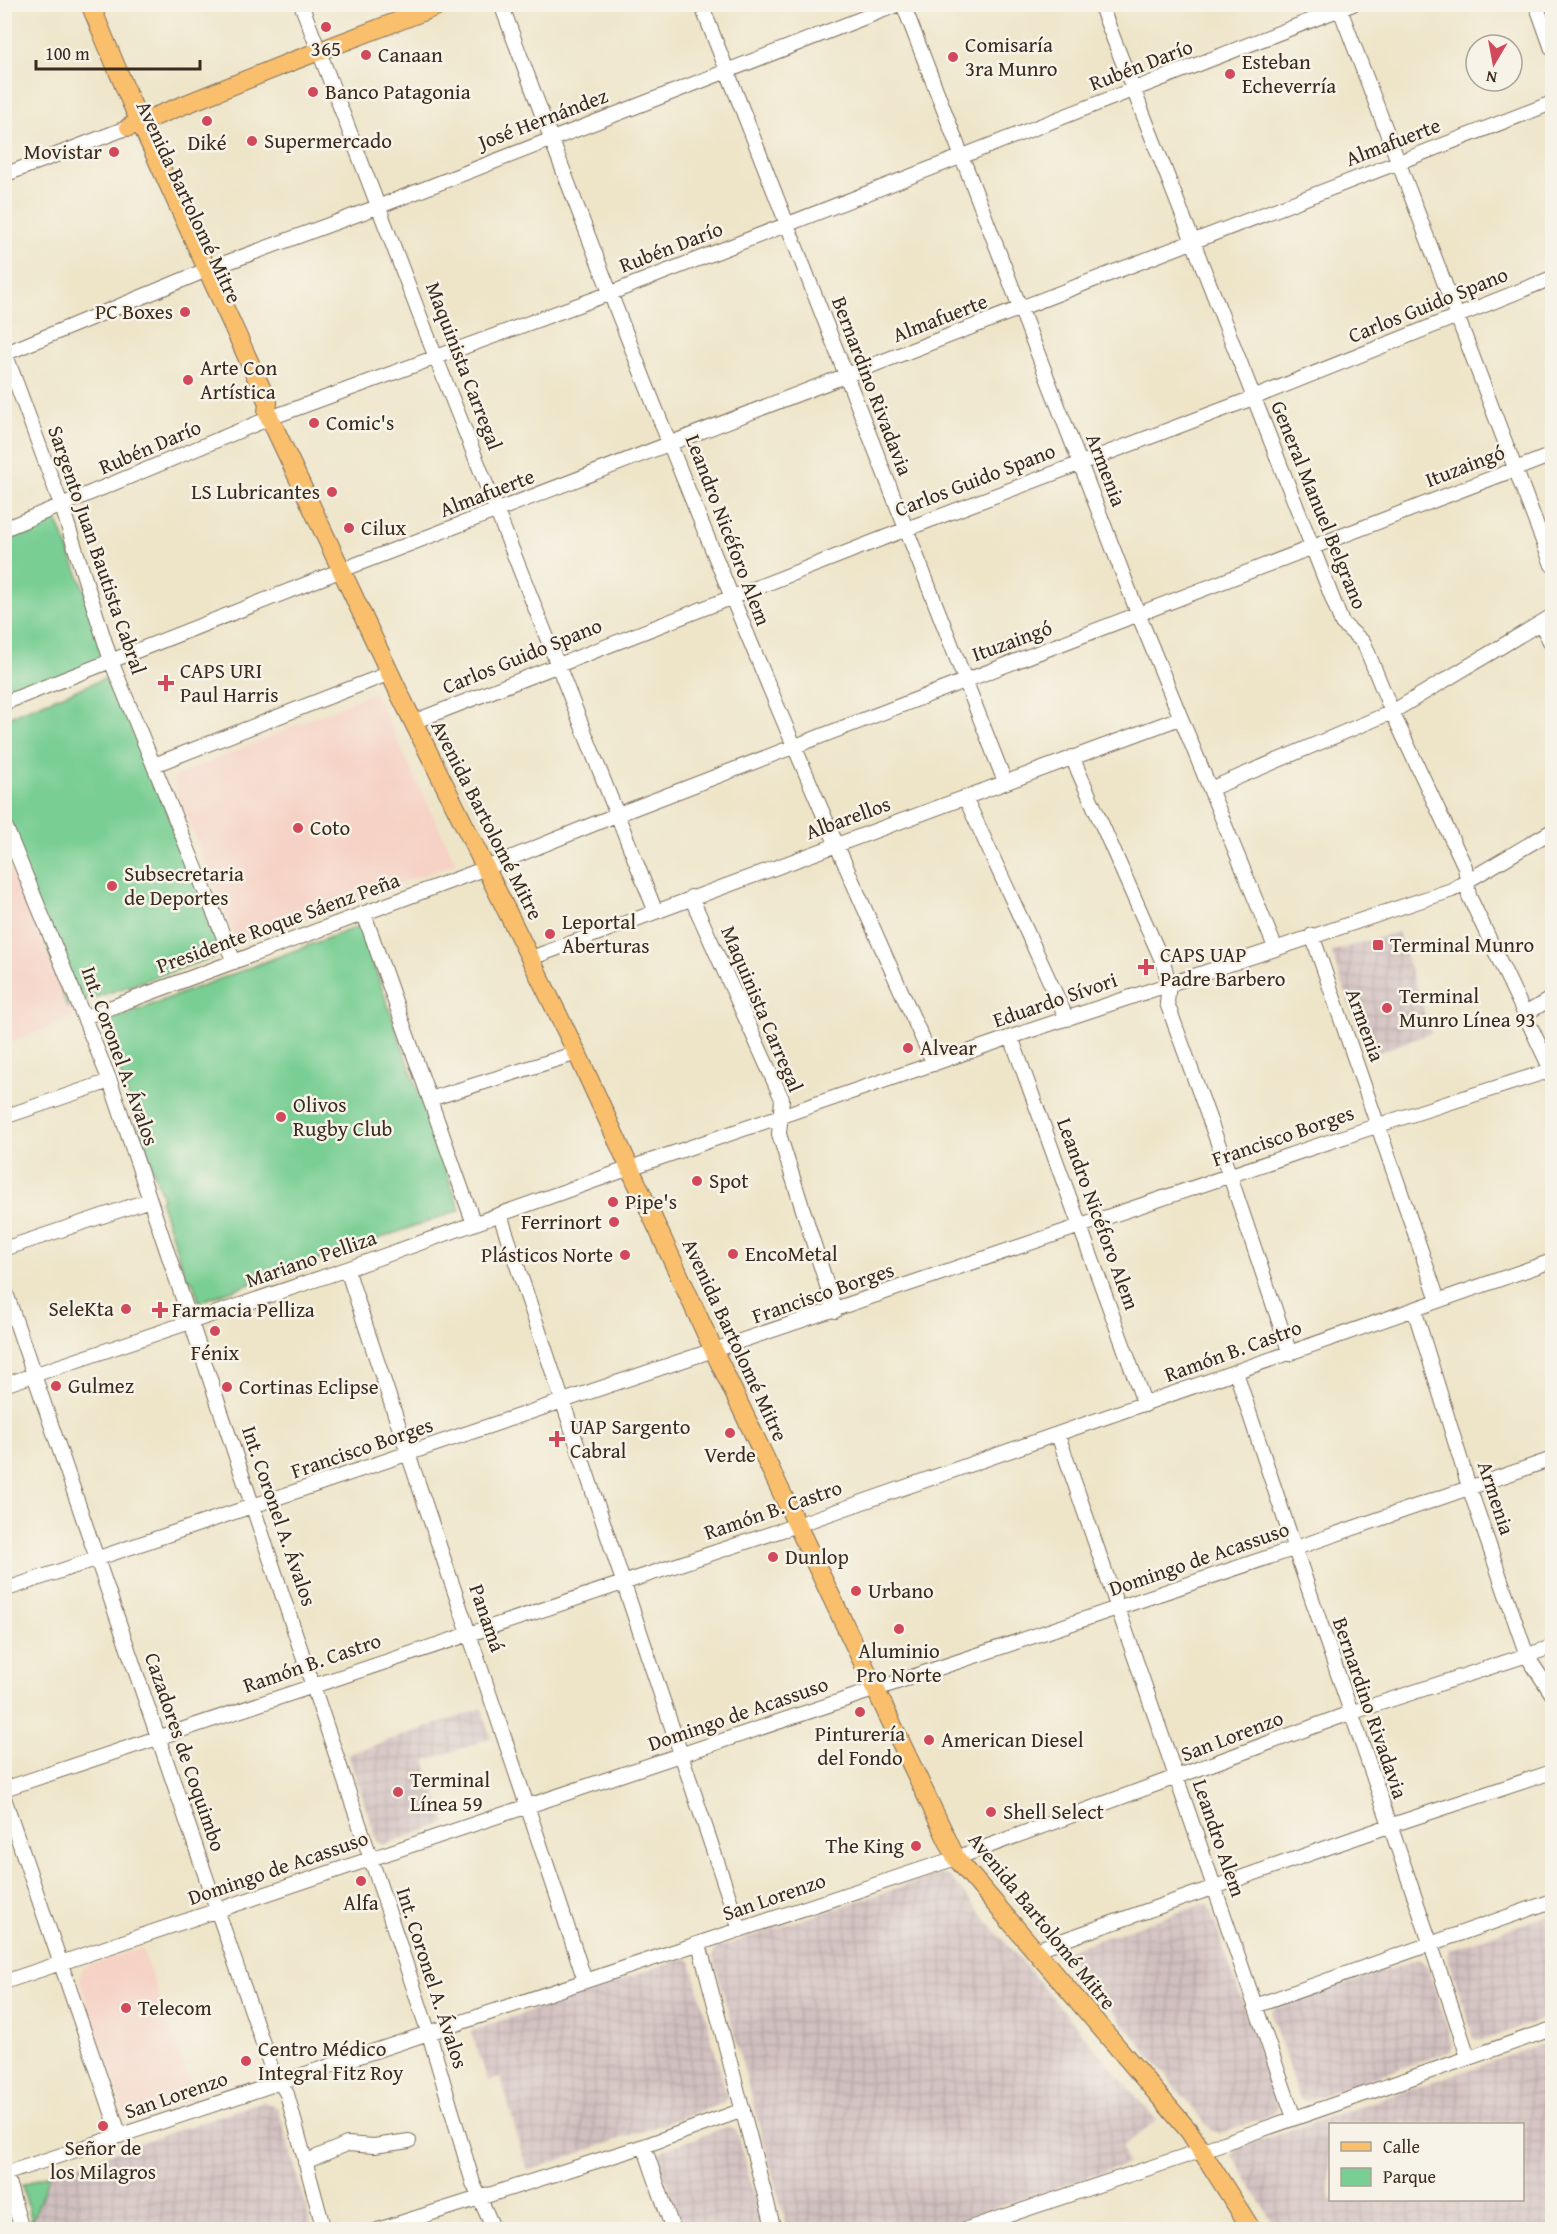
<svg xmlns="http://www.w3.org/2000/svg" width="1557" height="2234" viewBox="0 0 1557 2234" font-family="'Gentium Book Plus',serif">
<defs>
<pattern id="industrial-grid" width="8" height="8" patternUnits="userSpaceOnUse" patternTransform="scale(1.5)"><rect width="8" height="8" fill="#d1bfbf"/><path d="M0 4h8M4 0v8" fill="none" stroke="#b4a4a4"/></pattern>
</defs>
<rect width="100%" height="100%" fill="#f7f3e8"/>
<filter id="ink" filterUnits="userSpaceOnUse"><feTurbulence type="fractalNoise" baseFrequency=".0167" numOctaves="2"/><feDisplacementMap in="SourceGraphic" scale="12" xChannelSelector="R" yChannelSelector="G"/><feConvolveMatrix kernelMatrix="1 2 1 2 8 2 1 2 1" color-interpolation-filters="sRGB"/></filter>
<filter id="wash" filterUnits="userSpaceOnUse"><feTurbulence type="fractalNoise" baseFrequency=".008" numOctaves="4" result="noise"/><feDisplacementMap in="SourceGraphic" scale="24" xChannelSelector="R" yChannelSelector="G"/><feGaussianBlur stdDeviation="1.35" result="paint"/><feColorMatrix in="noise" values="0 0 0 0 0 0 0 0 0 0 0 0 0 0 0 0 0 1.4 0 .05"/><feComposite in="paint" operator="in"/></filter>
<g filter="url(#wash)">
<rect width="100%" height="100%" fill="#eee5c9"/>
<path fill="#f6d1c5" d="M374 692 456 863 237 943 172 778Z
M4 856 75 1016 5 1045H4Z
M142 1948 195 2099 133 2120 126 2117 79 1978 83 1968Z"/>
<path fill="url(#industrial-grid)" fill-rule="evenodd" d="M1398 932 1431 1033 1368 1056 1332 954 1333 951Z
M482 1709 491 1738 425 1761 446 1823 383 1845 377 1841 348 1754Z
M940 1874 950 1877 1157 2121 1122 2147 1127 2164 933 2229H787L713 1955 716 1948Z
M1203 1904 1209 1906 1278 2107 1274 2114 1220 2133 1211 2130 1067 1955 1068 1950Z
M1552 1914V2016L1481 2041 1474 2038 1447 1954 1450 1949Z
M685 1958 691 1961 727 2097 724 2103 527 2171 501 2078 488 2081 471 2031Z
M1419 1959 1427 1966 1453 2046 1451 2051 1305 2101 1299 2098 1271 2015 1274 2008Z
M1552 2041V2229H1277L1232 2155 1235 2149ZM1330 2124H1522V2200H1330Z
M263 2101 278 2108 312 2229 41 2230 32 2222 50 2174Z
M729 2126 736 2130 764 2229H683L658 2157 662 2150Z"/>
<path fill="#78ce93" stroke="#5a7c58" stroke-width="1.5" d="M56 518 111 658 5 699V538Z
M114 675 223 954 67 1007 5 819V718Z
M360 926 460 1210 199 1302 192 1280 187 1281 160 1200 163 1198 103 1023Z
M50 2174 32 2222 22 2185Z"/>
</g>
<g filter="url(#ink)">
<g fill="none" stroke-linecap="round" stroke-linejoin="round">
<defs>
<path id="minor" d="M301 4 436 358 655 910
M501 4C633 363 776 717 934 1064
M701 4 1005 782
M903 4 1139 616 1275 947
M1100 4 1342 623 1364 643 1392 712 1465 867 1469 896 1552 1072
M1338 4 1552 565
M1536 4 1552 49
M4 175 129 127
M4 350 62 507 111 661 234 962
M4 354 209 269 380 206 899 4
M4 529 270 418 611 293 1353 4
M1541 624 1552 645
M4 703 342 570 1552 103
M413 722 904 530 1253 398 1552 278
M1072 757 1164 965 1169 984 1167 1003 1230 1176 1290 1354
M154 765 390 673
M1210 789 1392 712 1552 616
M965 797 1067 1019
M4 823 110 1081 378 1880 429 2034 473 2183 494 2230
M691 897 782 1099 779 1134 835 1311
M364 914 474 1224
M1312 935 1438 1300
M531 958 1180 718
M1525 1014 1552 998
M85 1017 486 868 616 815 1552 455
M1011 1037 1145 1405
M430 1099 577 1053
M4 1117 110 1081
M500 1215 740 1930
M4 1249 150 1200
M347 1269C424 1507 508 1743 585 1981
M4 1287 271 2067 287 2094 324 2230
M1414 1309 1469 1487 1527 1656 1552 1694
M1236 1372C1310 1602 1394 1828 1468 2057
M4 1385 347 1269 630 1168 1011 1037 1452 890 1552 831
M1058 1435 1294 2118
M4 1590 1379 1125 1542 1073 1552 1074
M4 1789 797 1525 1552 1261
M4 1798 120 2136
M699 1944 774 2230
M1035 1950 1389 1826 1552 1772
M4 1982 1293 1549 1552 1459
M1255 2006 1552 1901
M644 2146 673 2230
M305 2162 347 2144 374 2146 409 2141
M4 2168 22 2230
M4 2174 956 1858 1350 1713 1552 1647
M378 2230 644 2146 743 2110
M964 2230 1203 2150 1552 2029"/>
<path id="major" d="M90 4 130 100 268 403 267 412 401 697 577 1053 714 1351 956 1858 1189 2131 1252 2230
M129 127 293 61 443 4"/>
</defs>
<use href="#minor" stroke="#7a6b5a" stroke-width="16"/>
<use href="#major" stroke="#7a6b5a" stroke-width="20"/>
<use href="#minor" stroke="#fff" stroke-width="14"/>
<use href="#major" stroke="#f9bf6d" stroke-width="18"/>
</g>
</g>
<g fill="#d1495b" stroke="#f7f3e8" stroke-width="2">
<circle cx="326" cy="27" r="6"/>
<circle cx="366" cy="55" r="6"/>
<circle cx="953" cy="57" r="6"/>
<circle cx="1230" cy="74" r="6"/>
<circle cx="313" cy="92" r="6"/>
<circle cx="207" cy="121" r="6"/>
<circle cx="252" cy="141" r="6"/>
<circle cx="114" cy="152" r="6"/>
<circle cx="185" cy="312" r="6"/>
<circle cx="188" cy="380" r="6"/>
<circle cx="314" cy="423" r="6"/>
<circle cx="332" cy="492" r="6"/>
<circle cx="349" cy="528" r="6"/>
<path d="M163 674h6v6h6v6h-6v6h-6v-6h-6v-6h6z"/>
<circle cx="298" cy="828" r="6"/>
<circle cx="112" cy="886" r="6"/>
<circle cx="550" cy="934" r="6"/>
<rect x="1372" y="939" width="12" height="12" rx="3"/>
<path d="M1143 958h6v6h6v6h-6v6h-6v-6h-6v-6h6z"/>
<circle cx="1387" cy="1008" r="6"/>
<circle cx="908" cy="1048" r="6"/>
<circle cx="281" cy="1117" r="6"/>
<circle cx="697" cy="1181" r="6"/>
<circle cx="613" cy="1202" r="6"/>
<circle cx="614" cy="1222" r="6"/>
<circle cx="733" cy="1254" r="6"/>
<circle cx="625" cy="1255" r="6"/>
<circle cx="126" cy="1309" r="6"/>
<path d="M157 1301h6v6h6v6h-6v6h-6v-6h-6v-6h6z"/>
<circle cx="215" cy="1331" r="6"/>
<circle cx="56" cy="1386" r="6"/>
<circle cx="227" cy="1387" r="6"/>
<circle cx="730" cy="1433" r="6"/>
<path d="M554 1430h6v6h6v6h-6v6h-6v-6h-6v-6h6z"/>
<circle cx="773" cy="1557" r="6"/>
<circle cx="856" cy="1591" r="6"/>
<circle cx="899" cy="1629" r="6"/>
<circle cx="860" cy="1712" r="6"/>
<circle cx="929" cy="1740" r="6"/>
<circle cx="398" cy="1792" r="6"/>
<circle cx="991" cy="1812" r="6"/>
<circle cx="916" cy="1846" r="6"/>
<circle cx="361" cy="1881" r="6"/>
<circle cx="126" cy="2008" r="6"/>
<circle cx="246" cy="2061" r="6"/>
<circle cx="103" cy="2126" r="6"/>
</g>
<g text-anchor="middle" stroke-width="5" stroke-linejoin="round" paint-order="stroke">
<g font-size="21" fill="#3b2a1e" stroke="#f7f3e8" text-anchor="start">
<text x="965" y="52">Comisaría<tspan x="965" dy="24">3ra Munro</tspan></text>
<text x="326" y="56" text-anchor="middle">365</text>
<text x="378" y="62">Canaan</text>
<text x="1242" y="69">Esteban<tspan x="1242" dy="24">Echeverría</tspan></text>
<text x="325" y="99">Banco Patagonia</text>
<text x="264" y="148">Supermercado</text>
<text x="207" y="150" text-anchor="middle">Diké</text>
<text x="102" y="159" text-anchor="end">Movistar</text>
<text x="173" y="319" text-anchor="end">PC Boxes</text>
<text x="200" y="375">Arte Con<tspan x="200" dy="24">Artística</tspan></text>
<text x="326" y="430">Comic's</text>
<text x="320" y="499" text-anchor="end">LS Lubricantes</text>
<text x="361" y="535">Cilux</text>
<text x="180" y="678">CAPS URI<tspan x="180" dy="24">Paul Harris</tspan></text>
<text x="310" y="835">Coto</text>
<text x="124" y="881">Subsecretaria<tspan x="124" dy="24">de Deportes</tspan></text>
<text x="562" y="929">Leportal<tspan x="562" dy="24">Aberturas</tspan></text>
<text x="1390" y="952">Terminal Munro</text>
<text x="1160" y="962">CAPS UAP<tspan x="1160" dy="24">Padre Barbero</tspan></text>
<text x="1399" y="1003">Terminal<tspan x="1399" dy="24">Munro Línea 93</tspan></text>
<text x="920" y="1055">Alvear</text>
<text x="293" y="1112">Olivos<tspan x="293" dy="24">Rugby Club</tspan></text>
<text x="709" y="1188">Spot</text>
<text x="625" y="1209">Pipe's</text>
<text x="602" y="1229" text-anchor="end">Ferrinort</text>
<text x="745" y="1261">EncoMetal</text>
<text x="613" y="1262" text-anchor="end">Plásticos Norte</text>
<text x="114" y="1316" text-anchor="end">SeleKta</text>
<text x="172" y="1317">Farmacia Pelliza</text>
<text x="215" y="1360" text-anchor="middle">Fénix</text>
<text x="68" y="1393">Gulmez</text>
<text x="239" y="1394">Cortinas Eclipse</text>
<text x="570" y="1434">UAP Sargento<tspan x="570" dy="24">Cabral</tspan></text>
<text x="730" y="1462" text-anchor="middle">Verde</text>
<text x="785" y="1564">Dunlop</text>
<text x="868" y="1598">Urbano</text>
<text x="899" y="1658" text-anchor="middle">Aluminio<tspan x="899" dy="24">Pro Norte</tspan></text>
<text x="860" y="1741" text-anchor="middle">Pinturería<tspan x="860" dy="24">del Fondo</tspan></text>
<text x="941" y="1747">American Diesel</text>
<text x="410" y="1787">Terminal<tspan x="410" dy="24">Línea 59</tspan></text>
<text x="1003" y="1819">Shell Select</text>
<text x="904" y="1853" text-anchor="end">The King</text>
<text x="361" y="1910" text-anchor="middle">Alfa</text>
<text x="138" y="2015">Telecom</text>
<text x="258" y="2056">Centro Médico<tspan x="258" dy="24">Integral Fitz Roy</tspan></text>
<text x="103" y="2155" text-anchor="middle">Señor de<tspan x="103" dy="24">los Milagros</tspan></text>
</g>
<g font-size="21" fill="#3b2a1e" stroke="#f7f3e8">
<text transform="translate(1141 65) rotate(-21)" y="7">Rubén Darío</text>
<text transform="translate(543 119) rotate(-21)" y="7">José Hernández</text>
<text transform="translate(1393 142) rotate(-21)" y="7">Almafuerte</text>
<text transform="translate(189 202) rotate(65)" y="7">Avenida Bartolomé Mitre</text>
<text transform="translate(671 247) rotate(-21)" y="7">Rubén Darío</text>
<text transform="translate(1428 305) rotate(-22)" y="7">Carlos Guido Spano</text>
<text transform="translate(940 318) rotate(-21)" y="7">Almafuerte</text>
<text transform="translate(464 366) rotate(69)" y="7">Maquinista Carregal</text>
<text transform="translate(872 386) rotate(69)" y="7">Bernardino Rivadavia</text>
<text transform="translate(150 447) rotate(-23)" y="7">Rubén Darío</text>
<text transform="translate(1465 466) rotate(-21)" y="7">Ituzaingó</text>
<text transform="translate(1106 470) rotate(69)" y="7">Armenia</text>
<text transform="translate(975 480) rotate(-21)" y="7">Carlos Guido Spano</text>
<text transform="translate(487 493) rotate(-21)" y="7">Almafuerte</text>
<text transform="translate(1319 505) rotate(68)" y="7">General Manuel Belgrano</text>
<text transform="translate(728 530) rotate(69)" y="7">Leandro Nicéforo Alem</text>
<text transform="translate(97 550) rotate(71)" y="7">Sargento Juan Bautista Cabral</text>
<text transform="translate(1012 641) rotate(-20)" y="7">Ituzaingó</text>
<text transform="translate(522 656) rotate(-22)" y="7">Carlos Guido Spano</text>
<text transform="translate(848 818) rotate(-20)" y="7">Albarellos</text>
<text transform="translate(487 820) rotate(63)" y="7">Avenida Bartolomé Mitre</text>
<text transform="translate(278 923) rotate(-20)" y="7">Presidente Roque Sáenz Peña</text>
<text transform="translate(1055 1000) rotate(-19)" y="7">Eduardo Sívori</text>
<text transform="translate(762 1009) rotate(67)" y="7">Maquinista Carregal</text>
<text transform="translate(1365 1025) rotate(70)" y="7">Armenia</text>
<text transform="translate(120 1056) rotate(70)" y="7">Int. Coronel A. Ávalos</text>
<text transform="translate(1283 1136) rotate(-19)" y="7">Francisco Borges</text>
<text transform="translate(1098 1214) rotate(70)" y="7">Leandro Nicéforo Alem</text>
<text transform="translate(311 1259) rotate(-19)" y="7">Mariano Pelliza</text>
<text transform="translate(823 1293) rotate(-19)" y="7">Francisco Borges</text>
<text transform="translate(735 1340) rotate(65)" y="7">Avenida Bartolomé Mitre</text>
<text transform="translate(1233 1351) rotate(-20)" y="7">Ramón B. Castro</text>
<text transform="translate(362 1448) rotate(-19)" y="7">Francisco Borges</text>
<text transform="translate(1496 1498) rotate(72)" y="7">Armenia</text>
<text transform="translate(773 1510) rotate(-19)" y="7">Ramón B. Castro</text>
<text transform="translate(279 1516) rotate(71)" y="7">Int. Coronel A. Ávalos</text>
<text transform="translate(1199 1559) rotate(-19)" y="7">Domingo de Acassuso</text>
<text transform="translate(487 1618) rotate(71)" y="7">Panamá</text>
<text transform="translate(312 1663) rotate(-19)" y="7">Ramón B. Castro</text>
<text transform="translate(1370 1708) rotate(71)" y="7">Bernardino Rivadavia</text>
<text transform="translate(738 1714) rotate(-19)" y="7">Domingo de Acassuso</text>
<text transform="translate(1232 1736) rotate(-21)" y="7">San Lorenzo</text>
<text transform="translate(185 1752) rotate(71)" y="7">Cazadores de Coquimbo</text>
<text transform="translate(1219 1838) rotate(71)" y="7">Leandro Alem</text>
<text transform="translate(278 1868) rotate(-19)" y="7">Domingo de Acassuso</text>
<text transform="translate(774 1897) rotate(-19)" y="7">San Lorenzo</text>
<text transform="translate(1042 1921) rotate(51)" y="7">Avenida Bartolomé Mitre</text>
<text transform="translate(432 1978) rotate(72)" y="7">Int. Coronel A. Ávalos</text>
<text transform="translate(176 2095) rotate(-19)" y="7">San Lorenzo</text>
</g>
</g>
<rect width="1557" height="2234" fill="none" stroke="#f7f3e8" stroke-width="24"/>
<rect x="1329" y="2123" width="195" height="78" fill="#f7f3e8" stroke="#aca397" stroke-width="1.5"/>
<rect x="1341" y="2142" width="30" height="9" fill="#f9bf6d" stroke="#aca397" stroke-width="1.5"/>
<text x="1383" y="2153" font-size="18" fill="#3b2a1e">Calle</text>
<rect x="1341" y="2168" width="30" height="18" fill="#78ce93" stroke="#aca397" stroke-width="1.5"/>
<text x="1383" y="2183" font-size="18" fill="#3b2a1e">Parque</text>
<g transform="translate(1494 63) rotate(190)"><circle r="28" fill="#f7f3e8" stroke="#aca397" stroke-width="1.5"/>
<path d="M0-4.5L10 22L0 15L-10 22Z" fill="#d1495b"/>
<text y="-9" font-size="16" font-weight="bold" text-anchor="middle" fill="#3b2a1e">N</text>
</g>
<path d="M36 60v9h164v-9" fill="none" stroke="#3b2a1e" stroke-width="3"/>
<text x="45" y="60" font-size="18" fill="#3b2a1e" stroke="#f7f3e8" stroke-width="4.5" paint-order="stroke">100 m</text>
</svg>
